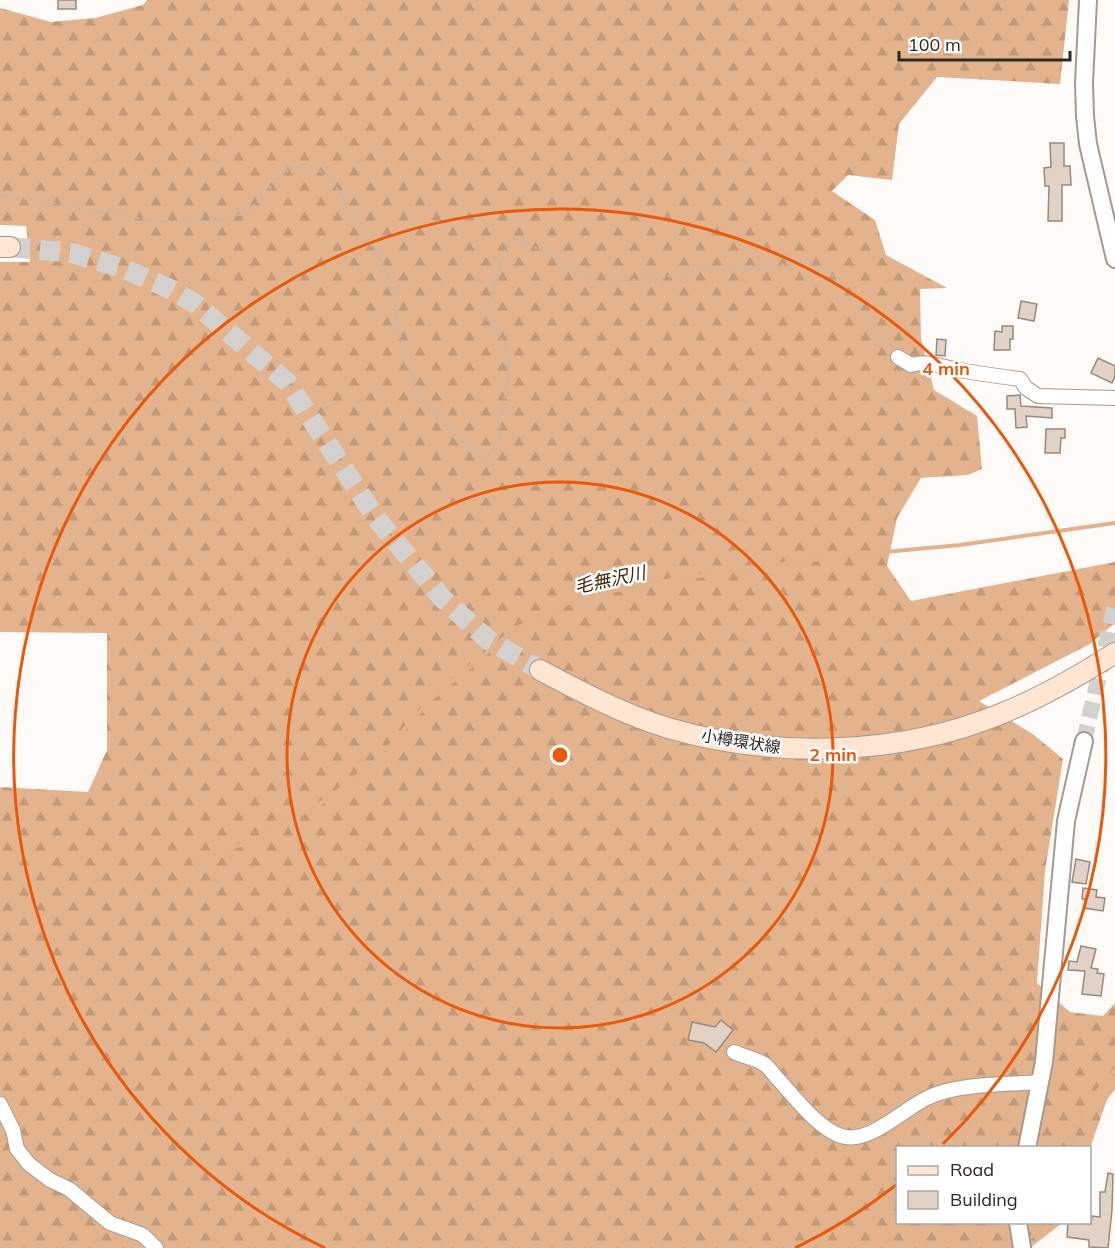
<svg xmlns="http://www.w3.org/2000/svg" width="1115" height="1248" viewBox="0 0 1115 1248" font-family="Mulish,'Noto Sans JP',sans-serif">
<defs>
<pattern id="forest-firs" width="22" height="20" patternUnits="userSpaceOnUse" patternTransform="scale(1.5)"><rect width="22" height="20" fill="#e3b38d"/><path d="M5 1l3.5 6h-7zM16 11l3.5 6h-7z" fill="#c39a79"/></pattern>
</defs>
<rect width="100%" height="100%" fill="#fefaf8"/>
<path fill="url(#forest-firs)" d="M147 0H1069L1060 84 937 77 899 124 892 180 848 175 832 191 875 220 886 255 947 288 920 289 921 339 934 390 977 416 982 469 968 475 921 478 897 518 887 566 911 601 1115 562V623L1090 644 979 701 1034 735 1063 759 1045 871 1037 983 1070 1012 1103 1016 1115 1003V1089L1107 1100 1090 1148H898V1222L1062 1223 1030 1248H0V787L88 792 107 750V633L0 632V262H30L26 226 0 225V8L51 22 95 18 143 5Z"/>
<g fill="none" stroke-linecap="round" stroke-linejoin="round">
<path stroke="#e2b28c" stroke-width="4" d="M194 863 253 840 330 798 380 757 431 699 515 629 583 596 683 578 831 557 960 545 1115 523
M1071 1148C1076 1112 1094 1097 1115 1070
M1027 1240 1046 1226 1047 1222"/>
</g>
<path fill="#e2d2c6" stroke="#98897e" stroke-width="1.5" d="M58 0H76V9H58Z
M1050 143H1064V166H1070L1071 185H1062V221H1048L1049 186H1045L1044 168 1051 167Z
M1021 301 1037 304 1034 321 1018 318Z
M1002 326H1013V339H1010V350H994L995 331 1002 332Z
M937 339 946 340 945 356 936 355Z
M1098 358 1115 366V376L1112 383 1091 373Z
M1020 395 1021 406 1052 408V418L1026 416 1027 427 1016 428 1015 409H1007V396Z
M1046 429H1065V438H1061L1060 453H1045Z
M1076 859 1090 862 1086 884 1072 882Z
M1083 888 1097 890 1096 897 1105 898 1103 911 1084 908 1085 899H1082Z
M1081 946 1096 949 1091 968 1098 969 1097 973 1104 974 1101 996 1082 994 1085 971 1068 970 1069 961 1077 962Z
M721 1020 733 1030 716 1052 704 1043 688 1040 692 1022 715 1027Z
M1108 1173 1113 1174 1112 1210 1108 1248 1089 1247V1240L1067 1237 1068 1222 1091 1224 1092 1216 1100 1217V1192H1105Z"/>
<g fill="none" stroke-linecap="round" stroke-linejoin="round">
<path stroke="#d4d0cd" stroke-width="16" stroke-dasharray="16 8" stroke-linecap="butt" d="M1084 741 1115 605"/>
<path stroke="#d4d0cd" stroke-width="20" stroke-dasharray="20 10" stroke-linecap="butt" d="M10 247 72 253 122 268 168 288 194 303 287 382 376 518 443 599 487 639 540 670"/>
<defs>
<path id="minor" d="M898 357 911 365C927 361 937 365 953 369 975 373 997 376 1020 379L1026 388 1038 396 1115 398
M734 1052C743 1056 756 1059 764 1064 769 1067 773 1074 777 1078 794 1096 817 1128 841 1136 869 1145 902 1110 927 1098 958 1083 1005 1085 1040 1082
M0 1104 13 1130 17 1149 29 1164 50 1180 69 1189 110 1223 143 1235 156 1248"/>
<path id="tertiary" d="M1088 0 1084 83 1085 116 1088 144 1115 259
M1027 1148 1044 1062 1066 821 1084 741
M1018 1222 1022 1248"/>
<path id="secondary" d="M0 247H10
M540 670C581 692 623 714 668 728 774 759 900 756 1003 713 1042 697 1079 676 1115 653"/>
</defs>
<use href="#minor" stroke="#a8998d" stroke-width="16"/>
<use href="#tertiary" stroke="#a8998d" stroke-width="20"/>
<use href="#secondary" stroke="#a8998d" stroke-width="22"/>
<path stroke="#bdb9b6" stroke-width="2" stroke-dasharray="3 3" stroke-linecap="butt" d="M0 196 23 198 155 221C177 223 226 223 245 212 263 201 283 164 304 165 311 165 318 169 324 174 345 194 360 225 374 250 379 258 387 268 389 278 399 311 398 347 414 379 430 413 455 439 486 460L498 440 508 374 506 346 485 317 504 252 511 238 523 240 539 250 554 255 579 276 598 281 653 279 700 271 762 269 804 260C813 265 824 270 833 276 857 295 868 328 890 349"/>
<use href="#minor" stroke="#fff" stroke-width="14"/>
<use href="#tertiary" stroke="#fff" stroke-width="16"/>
<use href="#secondary" stroke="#fee6d3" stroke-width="20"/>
</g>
<g fill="none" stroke="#e8590c" stroke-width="3">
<circle cx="560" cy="755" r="273"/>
<path d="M896 1185A546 546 0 0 1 795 1248M325 1248A546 546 0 1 1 943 1144"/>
</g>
<g text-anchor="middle" stroke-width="5" stroke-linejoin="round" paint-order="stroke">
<g font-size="16" fill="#2e2823" stroke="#fff">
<text transform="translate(741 741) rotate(9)" y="6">小樽環状線</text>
</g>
<g font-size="18" font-style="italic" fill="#422305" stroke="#fff">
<text transform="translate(610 580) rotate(-12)" y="6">毛無沢川</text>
</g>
</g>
<circle cx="560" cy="755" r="9" fill="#e8590c" stroke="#fff" stroke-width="3"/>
<g font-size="18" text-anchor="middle" font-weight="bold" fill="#e8590c" stroke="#fff" stroke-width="5" stroke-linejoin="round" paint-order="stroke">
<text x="946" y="375">4 min</text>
<text x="833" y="761">2 min</text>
</g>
<rect x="896" y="1146" width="195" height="78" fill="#ffffff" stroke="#aba9a7" stroke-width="1.5"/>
<rect x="908" y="1166" width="30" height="9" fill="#fee6d3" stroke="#aba9a7" stroke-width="1.5"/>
<text x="950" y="1176" font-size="18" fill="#2e2823">Road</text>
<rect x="908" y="1191" width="30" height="18" fill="#e2d2c6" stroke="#aba9a7" stroke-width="1.5"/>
<text x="950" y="1206" font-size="18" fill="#2e2823">Building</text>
<path d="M899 51v9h171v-9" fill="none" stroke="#2e2823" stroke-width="3"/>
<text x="908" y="51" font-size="18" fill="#2e2823" stroke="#ffffff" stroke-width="4.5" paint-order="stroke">100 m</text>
</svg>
